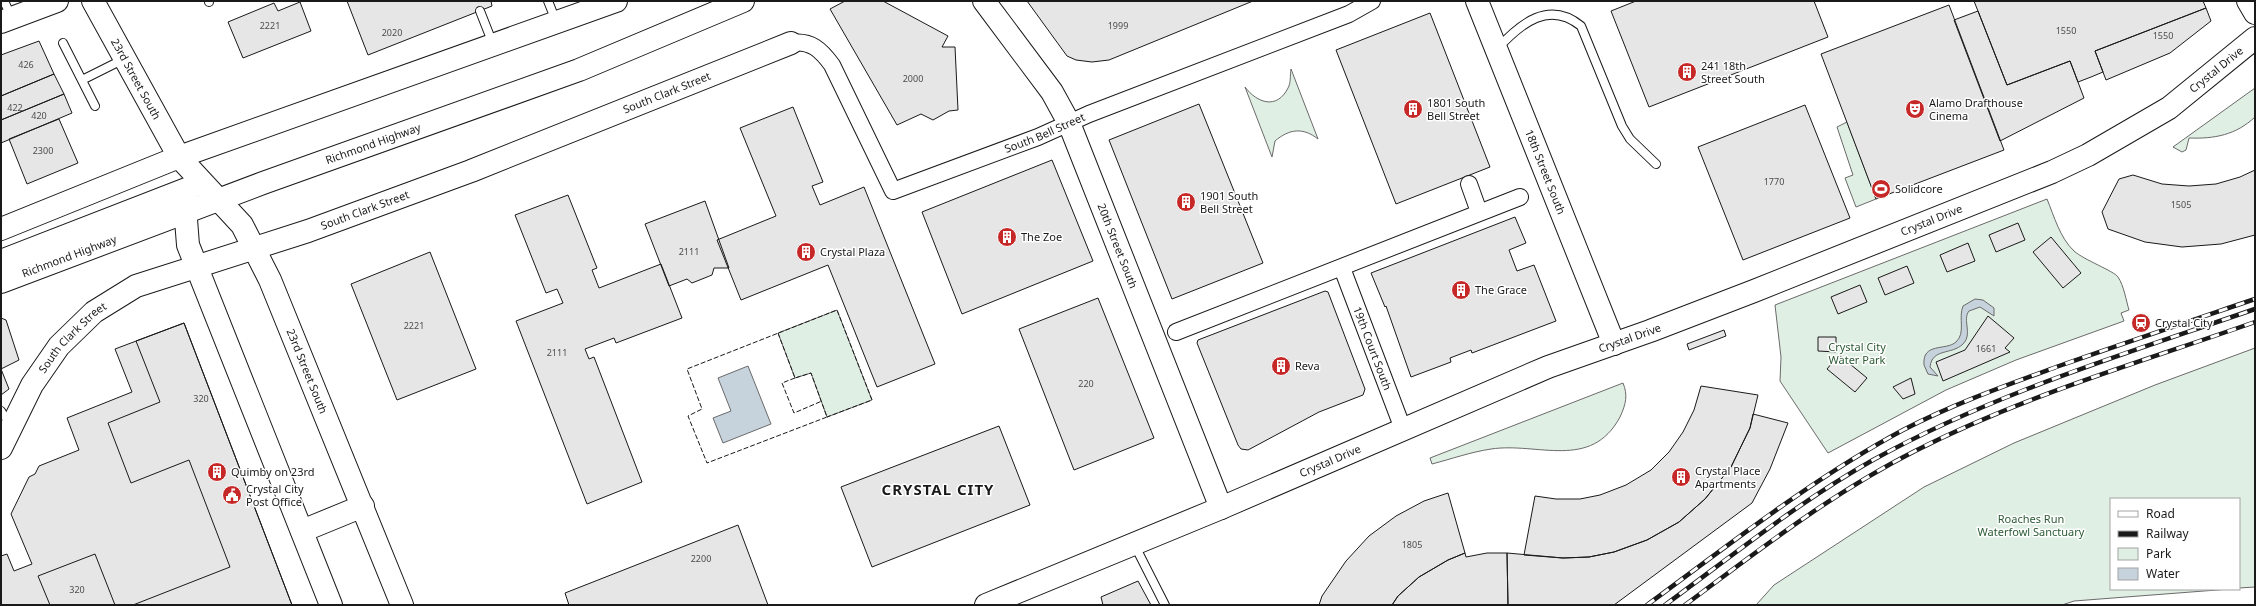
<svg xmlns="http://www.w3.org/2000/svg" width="2256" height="606" viewBox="0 0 2256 606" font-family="'Noto Sans',sans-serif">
<rect width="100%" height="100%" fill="#fff"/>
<path fill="#e0efe3" stroke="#6a6a6a" d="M1291 69 1318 139C1303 127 1289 129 1275 141L1272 157 1245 87C1257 103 1277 110 1288 88 1291 83 1290 75 1291 69Z
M2255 88V117C2236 135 2214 139 2189 138L2186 150 2182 152 2173 147Z
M1847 122 1876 199 1856 207 1845 178 1853 175 1837 127Z
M2047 199C2054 216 2060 238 2074 251 2084 260 2114 271 2118 277 2124 286 2126 300 2129 310L2121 313 2124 321 2016 360 1946 390 1828 453 1780 381 1781 357 1775 305Z
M837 310 872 400 827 417 811 373 795 378 778 333Z
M2255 348V587L2239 588V499H2111V589H2230L2074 601 2062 605H1756L1774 585 1924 487 2014 443 2155 385Z
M1623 383C1628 395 1626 404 1620 417 1591 471 1538 442 1491 449 1471 452 1451 459 1432 464L1430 458Z"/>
<path fill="#c6d2dc" stroke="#6a6a6a" d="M1975 299 1983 300 1994 308V316L1980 307 1969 311C1962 320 1973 334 1963 344 1952 355 1932 348 1930 367L1938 376 1928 374 1924 365C1922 342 1946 351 1956 342 1966 333 1958 318 1963 306Z
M748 366 771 424 723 443 713 418 731 411 718 378Z"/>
<path fill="#e6e6e6" stroke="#1a1a1a" d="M347 1H491L492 6 368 55Z
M845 1H883L948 36 942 47H955L958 110 949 111 933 120 921 114 897 125 830 9Z
M1027 1H1253L1109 60 1092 62 1076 60 1067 56Z
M1636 1H1814L1828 37 1649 107 1611 11Z
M1974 1H2203L2206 8 2095 51 2103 72 2091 77 2078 82 2070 61 2007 85Z
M300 2 311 31 243 58 228 22 274 3 278 11Z
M1949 5 2004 150 1876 199 1821 54Z
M2206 8 2211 21 2170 53 2106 80 2095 51Z
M1978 11 2007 85 2070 61 2084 98 2000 141 1954 20Z
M1430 13 1490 167 1396 204 1336 50Z
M39 41 54 74 1 96V55Z
M54 74 64 94 1 120V96Z
M64 94 72 113 1 143V120Z
M1199 104 1263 263 1172 299 1109 140Z
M1805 105 1850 218 1743 260 1698 147Z
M793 107 823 182 812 186 820 205 864 187 935 364 877 387 828 265 741 300 717 240 776 216 740 128Z
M59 119 78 163 27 184 9 139Z
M1052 160 1093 261 962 314 922 212Z
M2255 170V235L2221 244 2182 247 2145 242 2108 229 2102 212 2119 179 2133 175 2162 184 2189 186 2216 184 2240 177Z
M568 195 597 268 592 270 599 288 661 264 682 318 616 343 614 338 585 349 589 359 594 357 642 482 587 504 516 321 563 303 557 289 546 293 515 215Z
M705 201 729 268H714L712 275 692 283 687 279 669 286 645 224Z
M1515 217 1526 243 1509 250 1517 271 1534 265 1556 321 1472 353 1471 350 1450 358 1451 362 1411 377 1386 306 1385 307 1371 273Z
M2018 223 2025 240 1996 252 1989 235Z
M2051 237 2081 273 2063 288 2033 252Z
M1968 243 1975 261 1947 272 1940 255Z
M430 252 476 369 397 400 351 284Z
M1907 266 1914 283 1885 295 1878 278Z
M1860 285 1867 302 1838 314 1831 297Z
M1325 291 1328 292 1365 389 1363 395 1319 412 1248 450 1241 449 1238 445 1197 343 1198 340Z
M1098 298 1154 438 1074 470 1019 329Z
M1988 316 2014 338 2005 348 2010 352 1943 381 1936 362 1965 350Z
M1 318 6 320 19 360 1 369 9 389 1 395Z
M184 323 292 605H1V556L7 554 14 571 32 564 11 514 29 477 35 474 39 466 79 450 67 418 132 392 115 349Z
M184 323 292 605H133L230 567 189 460 131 483 108 423 160 402 136 341Z
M1724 330 1726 336 1689 350 1687 344Z
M1818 337H1836V352L1818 351Z
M1839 355 1867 378 1855 392 1827 369Z
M1911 378 1915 394 1903 399 1893 387Z
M1701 386 1758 395 1750 428 1731 467 1705 499 1679 522 1647 540 1614 552 1589 557 1563 558 1524 555 1535 496 1556 499H1580L1600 495 1626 485 1651 470 1669 452 1683 432 1694 410Z
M1753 414 1788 423 1770 469 1752 503 1614 605H1508L1507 553 1563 558 1589 557 1614 552 1647 540 1679 522 1705 499 1731 467 1750 428Z
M999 426 1030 505 872 567 841 487Z
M1448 493 1465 553 1448 560 1419 577 1398 596 1392 605H1319L1322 596 1346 561 1369 536 1396 516 1424 501Z
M738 525 768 605H569L565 593Z
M1465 553 1466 557 1487 553H1507L1508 605H1392L1398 596 1419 577 1448 560Z
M95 554 115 605H50L38 576Z
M1138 581 1151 605H1103L1101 597Z"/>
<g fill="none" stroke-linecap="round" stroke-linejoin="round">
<defs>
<path id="lane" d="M4 1 11 16
M209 1V2
M548 1 556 21
M480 11 493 44
M63 43 95 106
M1497 49C1521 23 1549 0 1581 26L1622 126 1630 139 1656 164
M82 80 124 59
M1 411 4 416 15 419
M1134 544 1165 605"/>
<g id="street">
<path id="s1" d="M791 43C811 40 821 50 832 65L893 191 1038 137 1089 114 1349 14 1372 1"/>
<path d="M1469 184 1479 212"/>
<path id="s2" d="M1342 268 1403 429"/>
<path d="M1176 332 1520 197"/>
</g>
<g id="secondary">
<path id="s3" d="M93 1 179 157 242 225 270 280 402 605"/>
<path id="s4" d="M984 1 1052 92 1069 123 1221 508"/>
<path id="s5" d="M1477 1 1614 344"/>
<path d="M2248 1 2255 13"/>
<path d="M1 22 57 1"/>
<path d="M184 194 188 245 331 605"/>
<path id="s6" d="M1 448 32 385 59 346 94 312 136 286 308 231 471 171 791 43"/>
<path d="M302 531 363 506"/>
<path id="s7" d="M986 605 1221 508 1548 367 1650 331 1754 291 2052 172 2088 155 2169 108 2255 38"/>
</g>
<g id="highway">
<path d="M1 229 179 157 616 1"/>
<path d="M1 261 202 183"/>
<path id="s8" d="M1 282 263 183 579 70 743 1"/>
</g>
</defs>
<use href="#lane" stroke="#1a1a1a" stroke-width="10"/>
<use href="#street" stroke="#1a1a1a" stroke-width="18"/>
<use href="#secondary" stroke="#1a1a1a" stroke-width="24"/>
<use href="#highway" stroke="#1a1a1a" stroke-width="24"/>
<use href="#lane" stroke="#fff" stroke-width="8"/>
<use href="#street" stroke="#fff" stroke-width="16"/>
<use href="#secondary" stroke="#fff" stroke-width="22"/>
<use href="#highway" stroke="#fff" stroke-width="22"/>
<defs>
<path id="rail" d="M1647 605C1730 544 1812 479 1903 430 1953 404 2007 385 2059 366 2124 343 2190 321 2255 299
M1665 605C1733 555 1800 501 1873 460 1994 393 2125 354 2255 309
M1685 605C1759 550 1832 493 1915 451 2023 396 2141 362 2255 322"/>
</defs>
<use href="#rail" stroke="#1a1a1a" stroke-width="4.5"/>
<use href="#rail" stroke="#fff" stroke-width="3" stroke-dasharray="9" stroke-linecap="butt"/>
<path stroke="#1a1a1a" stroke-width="1" stroke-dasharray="5 2" stroke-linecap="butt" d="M778 333 795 378 811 373 827 417 707 463 688 416 702 409 687 369 837 310 872 400 827 417
M795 378 782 383 794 413 822 401"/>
</g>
<defs>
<symbol id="building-disc" viewBox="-11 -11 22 22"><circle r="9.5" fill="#c62828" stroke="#fff"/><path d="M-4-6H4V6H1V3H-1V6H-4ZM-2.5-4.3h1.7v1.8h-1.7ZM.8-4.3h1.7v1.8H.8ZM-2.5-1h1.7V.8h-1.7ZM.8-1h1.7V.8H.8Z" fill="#fff"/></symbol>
<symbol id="theatre-disc" viewBox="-11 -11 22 22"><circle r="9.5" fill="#c62828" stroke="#fff"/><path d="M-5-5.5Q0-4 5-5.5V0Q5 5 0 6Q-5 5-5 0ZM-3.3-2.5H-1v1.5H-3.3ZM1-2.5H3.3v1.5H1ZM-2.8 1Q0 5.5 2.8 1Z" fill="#fff"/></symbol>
<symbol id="stadium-disc" viewBox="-11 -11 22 22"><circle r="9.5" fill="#c62828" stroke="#fff"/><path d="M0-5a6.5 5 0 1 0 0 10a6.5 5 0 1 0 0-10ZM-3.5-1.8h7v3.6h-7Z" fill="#fff"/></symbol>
<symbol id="station-disc" viewBox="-11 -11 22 22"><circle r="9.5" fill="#c62828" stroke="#fff"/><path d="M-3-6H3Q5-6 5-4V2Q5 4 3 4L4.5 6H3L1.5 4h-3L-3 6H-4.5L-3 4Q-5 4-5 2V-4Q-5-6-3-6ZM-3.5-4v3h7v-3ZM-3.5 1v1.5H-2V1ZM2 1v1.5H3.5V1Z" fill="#fff"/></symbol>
<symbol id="civic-disc" viewBox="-11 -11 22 22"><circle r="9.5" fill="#c62828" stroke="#fff"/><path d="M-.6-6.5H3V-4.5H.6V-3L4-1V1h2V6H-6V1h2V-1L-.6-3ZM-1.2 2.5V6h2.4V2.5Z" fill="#fff"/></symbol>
</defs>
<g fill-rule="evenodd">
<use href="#building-disc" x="1676" y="61" width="22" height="22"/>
<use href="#building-disc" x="1402" y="98" width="22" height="22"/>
<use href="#theatre-disc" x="1904" y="98" width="22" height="22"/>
<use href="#stadium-disc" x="1870" y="178" width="22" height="22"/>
<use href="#building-disc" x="1175" y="191" width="22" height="22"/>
<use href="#building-disc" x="996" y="226" width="22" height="22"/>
<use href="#building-disc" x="795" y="241" width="22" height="22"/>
<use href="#building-disc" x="1450" y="279" width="22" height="22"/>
<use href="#station-disc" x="2130" y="312" width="22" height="22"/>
<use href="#building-disc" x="1270" y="355" width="22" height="22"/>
<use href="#building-disc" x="206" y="461" width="22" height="22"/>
<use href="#building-disc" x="1670" y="466" width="22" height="22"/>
<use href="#civic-disc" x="221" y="484" width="22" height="22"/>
</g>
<g text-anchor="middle" stroke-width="3" stroke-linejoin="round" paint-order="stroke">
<g font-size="9" fill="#4d4d4d">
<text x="270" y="29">2221</text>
<text x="1118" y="29">1999</text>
<text x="2066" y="34">1550</text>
<text x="392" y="36">2020</text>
<text x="2163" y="39">1550</text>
<text x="26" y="68">426</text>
<text x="913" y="82">2000</text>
<text x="15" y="111">422</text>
<text x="39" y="119">420</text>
<text x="43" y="154">2300</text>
<text x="1774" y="185">1770</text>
<text x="2181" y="208">1505</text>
<text x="689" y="255">2111</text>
<text x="414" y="329">2221</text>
<text x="1986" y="352">1661</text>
<text x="557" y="356">2111</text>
<text x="1086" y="387">220</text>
<text x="201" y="402">320</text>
<text x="1412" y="548">1805</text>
<text x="701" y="562">2200</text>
<text x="77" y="593">320</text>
</g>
<g font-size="11" fill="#1a1a1a" stroke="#fff" text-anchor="start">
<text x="1701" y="70">241 18th<tspan x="1701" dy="13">Street South</tspan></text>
<text x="1427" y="107">1801 South<tspan x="1427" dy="13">Bell Street</tspan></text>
<text x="1929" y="107">Alamo Drafthouse<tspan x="1929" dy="13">Cinema</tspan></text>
<text x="1895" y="193">Solidcore</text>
<text x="1200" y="200">1901 South<tspan x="1200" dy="13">Bell Street</tspan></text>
<text x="1021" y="241">The Zoe</text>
<text x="820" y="256">Crystal Plaza</text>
<text x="1475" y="294">The Grace</text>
<text x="2155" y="327">Crystal City</text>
<text x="1295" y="370">Reva</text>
<text x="1695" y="475">Crystal Place<tspan x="1695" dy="13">Apartments</tspan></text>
<text x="231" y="476">Quimby on 23rd</text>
<text x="246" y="493">Crystal City<tspan x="246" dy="13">Post Office</tspan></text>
</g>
<g font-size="11" fill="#1a1a1a" stroke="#fff">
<text dy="4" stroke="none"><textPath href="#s7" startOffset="1345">Crystal Drive</textPath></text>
<text dy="4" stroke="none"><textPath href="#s3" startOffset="89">23rd Street South</textPath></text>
<text dy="4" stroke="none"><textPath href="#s6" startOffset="781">South Clark Street</textPath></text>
<text dy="4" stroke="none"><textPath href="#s1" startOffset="352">South Bell Street</textPath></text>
<text dy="4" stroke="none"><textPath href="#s8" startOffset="397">Richmond Highway</textPath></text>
<text dy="4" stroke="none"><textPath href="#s5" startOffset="184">18th Street South</textPath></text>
<text dy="4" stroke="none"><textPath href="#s6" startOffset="457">South Clark Street</textPath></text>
<text dy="4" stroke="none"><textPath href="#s7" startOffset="1021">Crystal Drive</textPath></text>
<text dy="4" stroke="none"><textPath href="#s4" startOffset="281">20th Street South</textPath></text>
<text dy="4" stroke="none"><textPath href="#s8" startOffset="73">Richmond Highway</textPath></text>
<text dy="4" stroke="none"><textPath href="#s7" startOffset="697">Crystal Drive</textPath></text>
<text dy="4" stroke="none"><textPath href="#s6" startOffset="133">South Clark Street</textPath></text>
<text dy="4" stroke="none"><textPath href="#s2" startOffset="86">19th Court South</textPath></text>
<text dy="4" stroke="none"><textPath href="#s3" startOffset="431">23rd Street South</textPath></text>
<text dy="4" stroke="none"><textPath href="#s7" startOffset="373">Crystal Drive</textPath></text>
</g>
<g font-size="11" fill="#2b5a34" stroke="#fff">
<text x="1857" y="351">Crystal City<tspan x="1857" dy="13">Water Park</tspan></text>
<text x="2031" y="523">Roaches Run<tspan x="2031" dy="13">Waterfowl Sanctuary</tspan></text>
</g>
<g font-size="15" font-weight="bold" letter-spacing="1" fill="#1a1a1a" stroke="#fff">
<text x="938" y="495">CRYSTAL CITY</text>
</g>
</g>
<rect width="2256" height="606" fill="none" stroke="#1a1a1a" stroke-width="4"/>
<rect x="2110" y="498" width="130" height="92" fill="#ffffff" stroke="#a3a3a3"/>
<rect x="2118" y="511" width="20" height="6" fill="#ffffff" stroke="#a3a3a3"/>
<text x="2146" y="518" font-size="12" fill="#1a1a1a">Road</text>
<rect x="2118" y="531" width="20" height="6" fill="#1a1a1a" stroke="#a3a3a3"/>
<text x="2146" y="538" font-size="12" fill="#1a1a1a">Railway</text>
<rect x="2118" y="548" width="20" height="12" fill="#e0efe3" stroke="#a3a3a3"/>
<text x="2146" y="558" font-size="12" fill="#1a1a1a">Park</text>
<rect x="2118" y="568" width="20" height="12" fill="#c6d2dc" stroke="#a3a3a3"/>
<text x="2146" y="578" font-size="12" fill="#1a1a1a">Water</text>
</svg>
